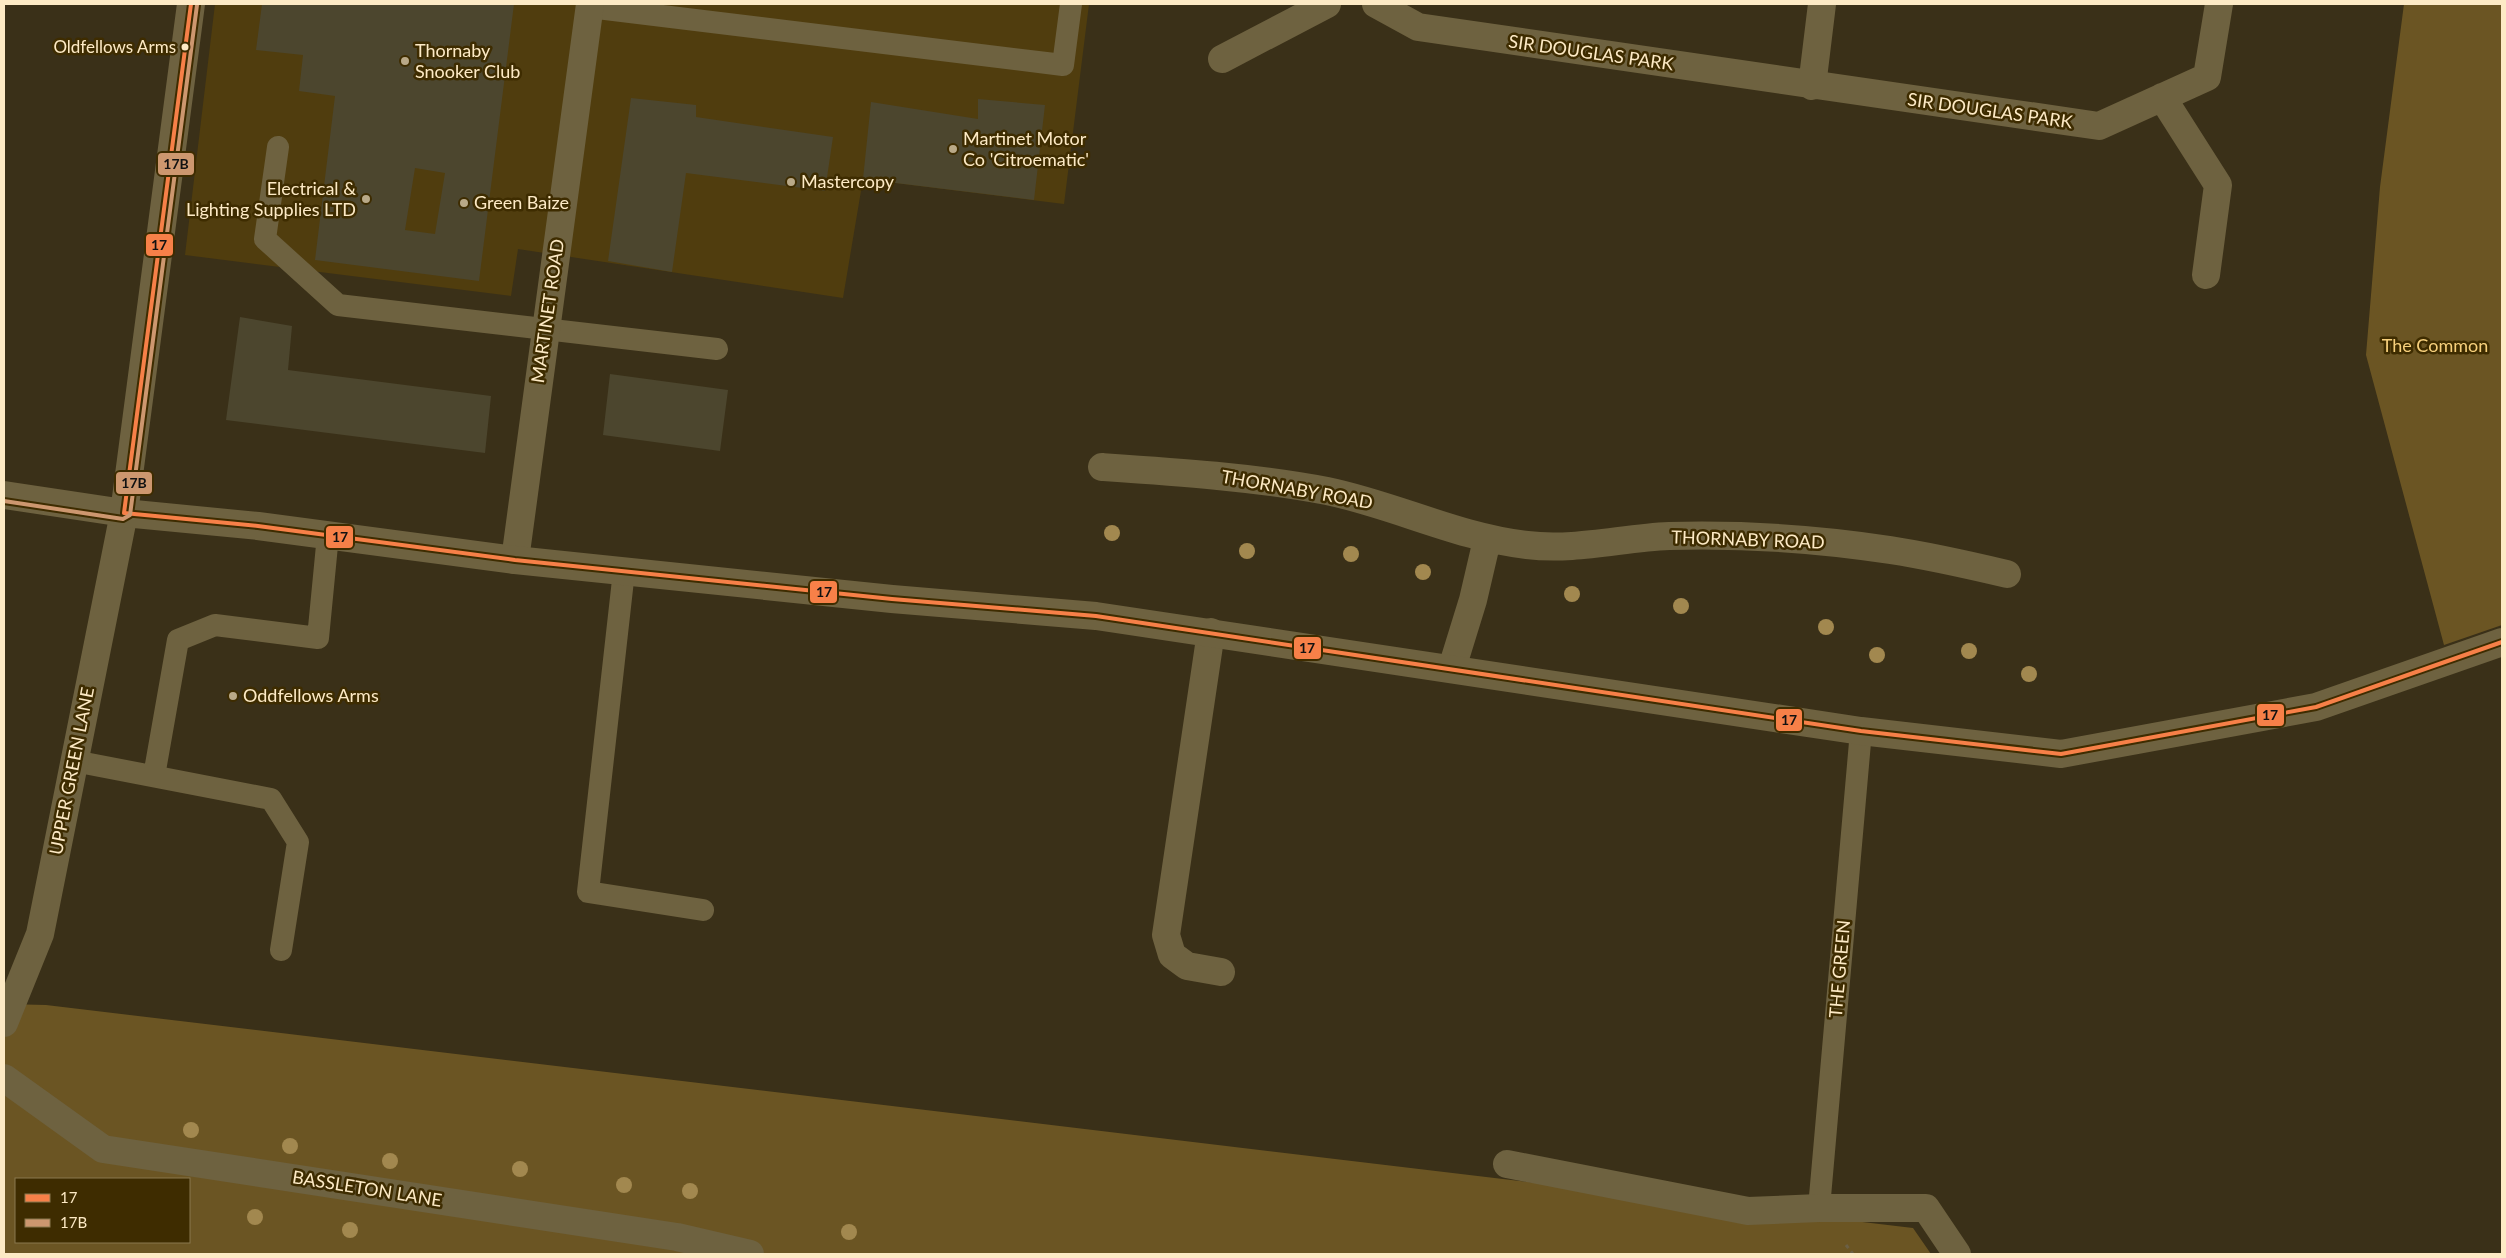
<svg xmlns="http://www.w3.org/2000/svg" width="2506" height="1258" viewBox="0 0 2506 1258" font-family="Lato,sans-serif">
<rect width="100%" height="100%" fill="#3a3018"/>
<path fill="#503d0e" d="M215 4H1089L1064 204 863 179 843 298 518 249 511 296 185 255Z"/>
<path fill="#6b5523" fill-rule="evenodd" d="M2404 4H2502V625L2444 645 2366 355 2380 187Z
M4 1004 46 1005 1913 1228 1931 1254H4ZM16 1179H189V1242H16Z"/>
<path fill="#4c462e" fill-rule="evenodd" d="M262 4H514L479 281 315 260 335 96 299 91 303 55 256 50ZM415 168 445 173 435 234 405 230Z
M631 98 696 105V117L833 137 825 191 686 173 672 272 608 261Z
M978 99 1045 105 1034 200 863 179 871 102 978 119Z
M240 317 292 326 288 370 491 396 485 453 226 420Z
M610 374 728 390 720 451 603 435Z"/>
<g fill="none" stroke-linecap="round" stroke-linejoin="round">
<path stroke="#6b6046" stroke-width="3" stroke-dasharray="4 4" stroke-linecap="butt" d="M1846 1245 1853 1254"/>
<path stroke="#6e6240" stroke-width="22" d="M589 7 1063 65 1071 4
M278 147 265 239 338 305 717 349
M624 571 588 892 703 910
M74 761 271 799 298 842 281 950
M154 776 178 640 215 625 318 638 328 535
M1819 1208 1861 731"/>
<path stroke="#6e6240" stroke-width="28" d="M1376 4 1418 27 2099 126 2207 77 2219 4
M1222 59 1327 4
M1812 86 1822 4
M2162 97 2218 185 2206 275
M1102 467C1177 472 1253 477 1327 491 1395 505 1457 537 1527 545 1574 551 1622 538 1669 536 1742 534 1818 539 1890 550 1929 556 1969 565 2007 574
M515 560 590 4
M1211 632 1166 935 1172 955 1187 966 1221 972
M1452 668 1473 600 1487 540
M4 1023 40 934 124 513
M4 1078 103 1149 677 1237 750 1254
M1507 1164 1748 1211 1819 1208H1926L1957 1254"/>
<path stroke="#6e6240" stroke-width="28" d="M4 495 124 513 258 526 515 560 892 599 1096 616 1861 731 2061 754 2316 707 2502 642
M124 513 191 4"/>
<defs>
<path id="bus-1" d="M191 4 124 513 258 526 515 560 892 599 1096 616 1861 731 2061 754 2316 707 2502 642"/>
<path id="bus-2" d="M4 501 123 519 130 515 197 5"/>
</defs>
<use href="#bus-1" stroke="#3e2c00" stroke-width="8"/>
<use href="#bus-2" stroke="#3e2c00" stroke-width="8"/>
<use href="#bus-1" stroke="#f78048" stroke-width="4"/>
<use href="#bus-2" stroke="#cd976f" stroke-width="4"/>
</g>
<g fill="#a2884f">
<circle cx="1112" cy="533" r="8"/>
<circle cx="1247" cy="551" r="8"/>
<circle cx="1351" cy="554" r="8"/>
<circle cx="1423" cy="572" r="8"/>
<circle cx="1572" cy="594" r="8"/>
<circle cx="1681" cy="606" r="8"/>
<circle cx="1826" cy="627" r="8"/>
<circle cx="1969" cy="651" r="8"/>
<circle cx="1877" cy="655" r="8"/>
<circle cx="2029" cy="674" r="8"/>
<circle cx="191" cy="1130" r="8"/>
<circle cx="290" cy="1146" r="8"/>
<circle cx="390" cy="1161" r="8"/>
<circle cx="520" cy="1169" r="8"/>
<circle cx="624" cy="1185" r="8"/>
<circle cx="690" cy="1191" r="8"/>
<circle cx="255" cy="1217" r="8"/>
<circle cx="350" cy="1230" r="8"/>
<circle cx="849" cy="1232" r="8"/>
</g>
<circle fill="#fdeac5" stroke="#3e2c00" stroke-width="2" cx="185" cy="47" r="4.5"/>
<g fill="#b9a988" stroke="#3e2c00" stroke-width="2">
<circle cx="405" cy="61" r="5"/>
<circle cx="953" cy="149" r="5"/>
<circle cx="791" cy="182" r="5"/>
<circle cx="366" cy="199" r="5"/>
<circle cx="464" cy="203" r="5"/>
<circle cx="233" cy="696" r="5"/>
</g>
<g text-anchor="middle" stroke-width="5" stroke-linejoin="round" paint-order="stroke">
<g font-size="17" fill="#fdeac5" stroke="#3e2c00" text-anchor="end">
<text x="176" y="53">Oldfellows Arms</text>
</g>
<g font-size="18" fill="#fdeac5" stroke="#3e2c00" text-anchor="start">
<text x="415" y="57">Thornaby<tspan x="415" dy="21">Snooker Club</tspan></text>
<text x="963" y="145">Martinet Motor<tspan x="963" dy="21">Co 'Citroematic'</tspan></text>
<text x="801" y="188">Mastercopy</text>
<text x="356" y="195" text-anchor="end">Electrical &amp;<tspan x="356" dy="21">Lighting Supplies LTD</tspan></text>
<text x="474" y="209">Green Baize</text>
<text x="243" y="702">Oddfellows Arms</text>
</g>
<g font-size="18" fill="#fdeac5" stroke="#3e2c00">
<text transform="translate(1591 53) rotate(8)" y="6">SIR DOUGLAS PARK</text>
<text transform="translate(1990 111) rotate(8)" y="6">SIR DOUGLAS PARK</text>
<text transform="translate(548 311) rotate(-82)" y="6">MARTINET ROAD</text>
<text transform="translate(1297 490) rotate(10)" y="6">THORNABY ROAD</text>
<text transform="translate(1748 540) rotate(2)" y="6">THORNABY ROAD</text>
<text transform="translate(72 771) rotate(-79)" y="6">UPPER GREEN LANE</text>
<text transform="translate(1840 969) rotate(-85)" y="6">THE GREEN</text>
<text transform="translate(367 1189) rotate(9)" y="6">BASSLETON LANE</text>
</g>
<g font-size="18" fill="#f7d07c" stroke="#3e2c00">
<text x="2435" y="352">The Common</text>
</g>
</g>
<g stroke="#3e2c00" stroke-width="2">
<rect x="157" y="152" width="38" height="24" rx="5" fill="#cd976f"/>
<rect x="145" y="233" width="29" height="24" rx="5" fill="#f78048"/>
<rect x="115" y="471" width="38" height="24" rx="5" fill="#cd976f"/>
<rect x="325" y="525" width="29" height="24" rx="5" fill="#f78048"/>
<rect x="809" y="580" width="29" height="24" rx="5" fill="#f78048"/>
<rect x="1293" y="636" width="29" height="24" rx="5" fill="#f78048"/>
<rect x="2256" y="703" width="29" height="24" rx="5" fill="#f78048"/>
<rect x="1775" y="708" width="28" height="24" rx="5" fill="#f78048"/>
</g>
<g font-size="14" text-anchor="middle" font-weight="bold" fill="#111">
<text x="176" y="169">17B</text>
<text x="159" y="250">17</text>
<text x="134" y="488">17B</text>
<text x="340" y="542">17</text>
<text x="824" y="597">17</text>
<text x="1307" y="653">17</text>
<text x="2270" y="720">17</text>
<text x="1789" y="725">17</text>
</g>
<rect width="2506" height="1258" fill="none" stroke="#fdeac5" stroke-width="10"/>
<rect x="15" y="1178" width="175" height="65" fill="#3e2c00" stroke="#8a784f"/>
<rect x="25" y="1194" width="25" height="8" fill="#f78048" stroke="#8a784f"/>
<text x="60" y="1203" font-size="15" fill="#fdeac5">17</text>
<rect x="25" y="1219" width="25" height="8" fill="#cd976f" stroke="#8a784f"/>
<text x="60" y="1228" font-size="15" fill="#fdeac5">17B</text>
</svg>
